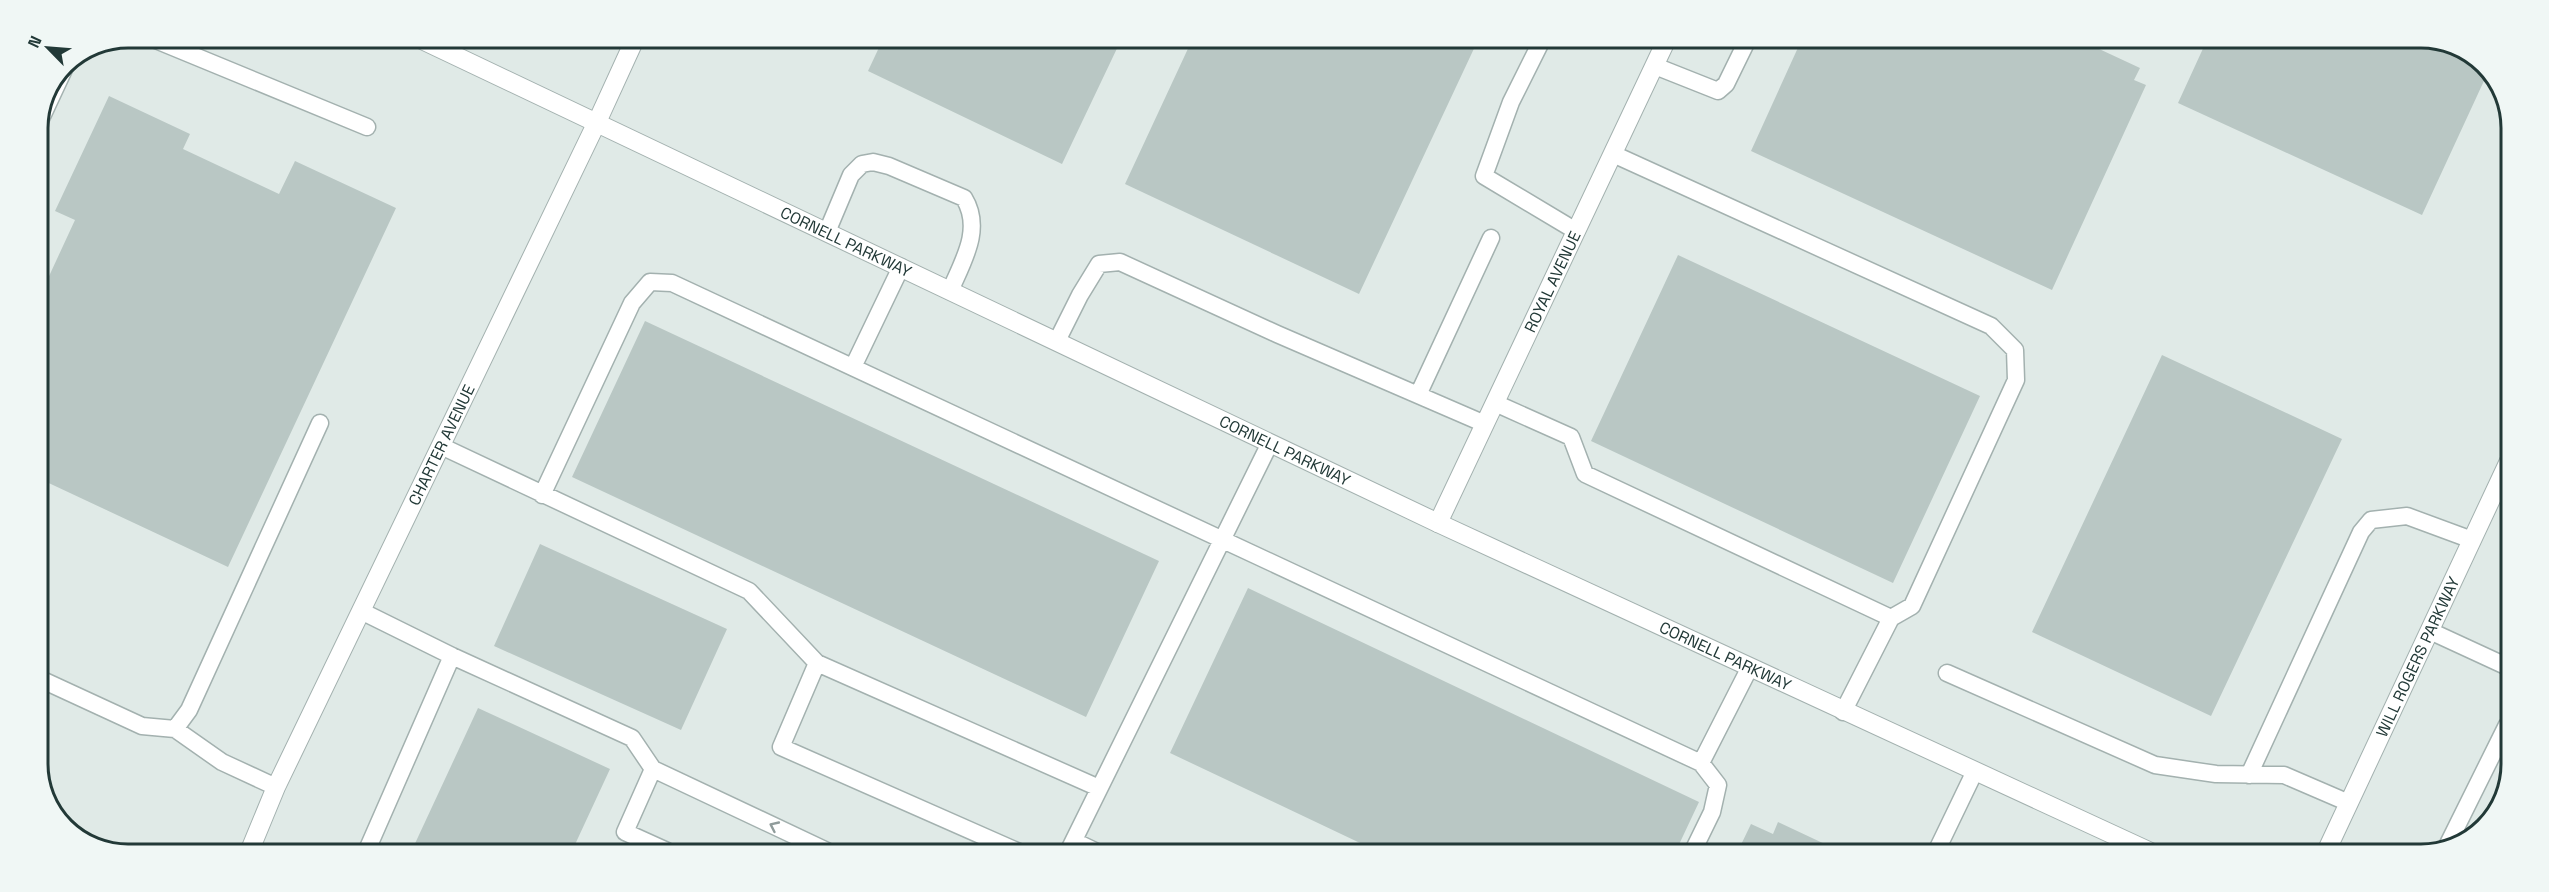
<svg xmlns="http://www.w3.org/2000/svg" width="2549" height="892" viewBox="0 0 2549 892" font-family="'Space Grotesk',sans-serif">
<rect width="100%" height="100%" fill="#e0eae7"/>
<path fill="#b9c7c4" d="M883 39 1121 40 1062 164 868 71Z
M1192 40H1478L1359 294 1125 184Z
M1801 41H2082L2140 68 2134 80 2146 85 2052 290 1751 151Z
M2206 42H2450L2489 70 2422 215 2178 103Z
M109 96 190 134 183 149 279 194 295 161 396 208 228 567 38 478V300L75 220 55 211Z
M1678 255 1980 396 1893 583 1591 441Z
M645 321 1159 561 1086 717 572 477Z
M2162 355 2342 439 2211 716 2032 632Z
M540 544 727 629 681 730 494 646Z
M1248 588 1699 802 1675 853 1379 852 1170 753Z
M478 708 610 769 572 851 412 850Z
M1778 822 1844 853H1737L1751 824 1773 834Z"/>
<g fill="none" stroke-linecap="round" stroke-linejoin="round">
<defs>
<path id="service" d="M151 38 367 127
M1542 40 1511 102 1484 176 1576 231
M1655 66 1718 91 1726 84 1747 41
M38 125 67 63
M827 232 851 175 862 164 873 162 889 166 964 198C983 229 963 261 950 291
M1057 341 1080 295 1099 264 1120 262 1277 334 1485 424
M853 367 901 267
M1418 395 1491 238
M1495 403 1571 437 1585 474 1891 618 1912 606 2016 380 2015 350 1991 326 1613 154
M441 446 749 591 817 663 1099 788
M542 495 632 303 650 282 672 283 1701 763 1718 785 1712 812 1692 853
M361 611 452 656 367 850
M2430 631 2508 667
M452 656 632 738 653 769
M817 663 781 747 1019 852
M1947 673 2155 765 2216 774 2284 775 2349 803
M38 678 142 726 175 729 189 710 320 423
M1843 712 1891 618
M175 729 222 762 276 787
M1701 763 1750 667
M2249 775 2361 532 2371 520 2407 516 2472 540
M1074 841 1097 852
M2447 846 2507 725
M667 851 625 832 653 769 827 851
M1068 852 1270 443
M1935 854 1975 771"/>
<g id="minor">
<path id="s1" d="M418 38 1438 523 2155 854"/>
<path id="s2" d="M1438 523 1666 41"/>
<path id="s3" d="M250 850 276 787 597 122 635 39"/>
<path id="s4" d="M2325 854 2509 461"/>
</g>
</defs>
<use href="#service" stroke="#a3b1af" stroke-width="19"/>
<use href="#minor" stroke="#a3b1af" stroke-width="20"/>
<use href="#service" stroke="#fff" stroke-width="16"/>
<use href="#minor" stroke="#fff" stroke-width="18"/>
</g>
<defs><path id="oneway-chevron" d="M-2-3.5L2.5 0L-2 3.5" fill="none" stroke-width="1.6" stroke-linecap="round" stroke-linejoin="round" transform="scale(1.5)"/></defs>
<use stroke="#909c9b" href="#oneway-chevron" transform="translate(774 826) rotate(-155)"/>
<g text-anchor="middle" stroke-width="4.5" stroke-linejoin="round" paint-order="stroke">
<g font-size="16" fill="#223937" stroke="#f0f7f5">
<text dy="6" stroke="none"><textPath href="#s1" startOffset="474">CORNELL PARKWAY</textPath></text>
<text dy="6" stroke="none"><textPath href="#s2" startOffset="267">ROYAL AVENUE</textPath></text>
<text dy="6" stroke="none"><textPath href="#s3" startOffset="448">CHARTER AVENUE</textPath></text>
<text dy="6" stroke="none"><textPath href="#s1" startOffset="960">CORNELL PARKWAY</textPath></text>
<text dy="6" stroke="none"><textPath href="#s1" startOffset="1446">CORNELL PARKWAY</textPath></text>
<text dy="6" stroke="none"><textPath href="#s4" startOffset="218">WILL ROGERS PARKWAY</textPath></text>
</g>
</g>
<path d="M0 0H2549V892H0ZM128 48H2421A80 80 0 0 1 2501 128V764A80 80 0 0 1 2421 844H128A80 80 0 0 1 48 764V128A80 80 0 0 1 128 48Z" fill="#f0f7f5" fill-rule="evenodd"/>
<path fill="none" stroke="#223937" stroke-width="3" d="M128 48H2421A80 80 0 0 1 2501 128V764A80 80 0 0 1 2421 844H128A80 80 0 0 1 48 764V128A80 80 0 0 1 128 48Z"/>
<g transform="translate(48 48) rotate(295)" stroke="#f0f7f5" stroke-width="4.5" paint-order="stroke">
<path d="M0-4.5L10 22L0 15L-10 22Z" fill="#223937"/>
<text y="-9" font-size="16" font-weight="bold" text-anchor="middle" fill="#223937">N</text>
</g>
</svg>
